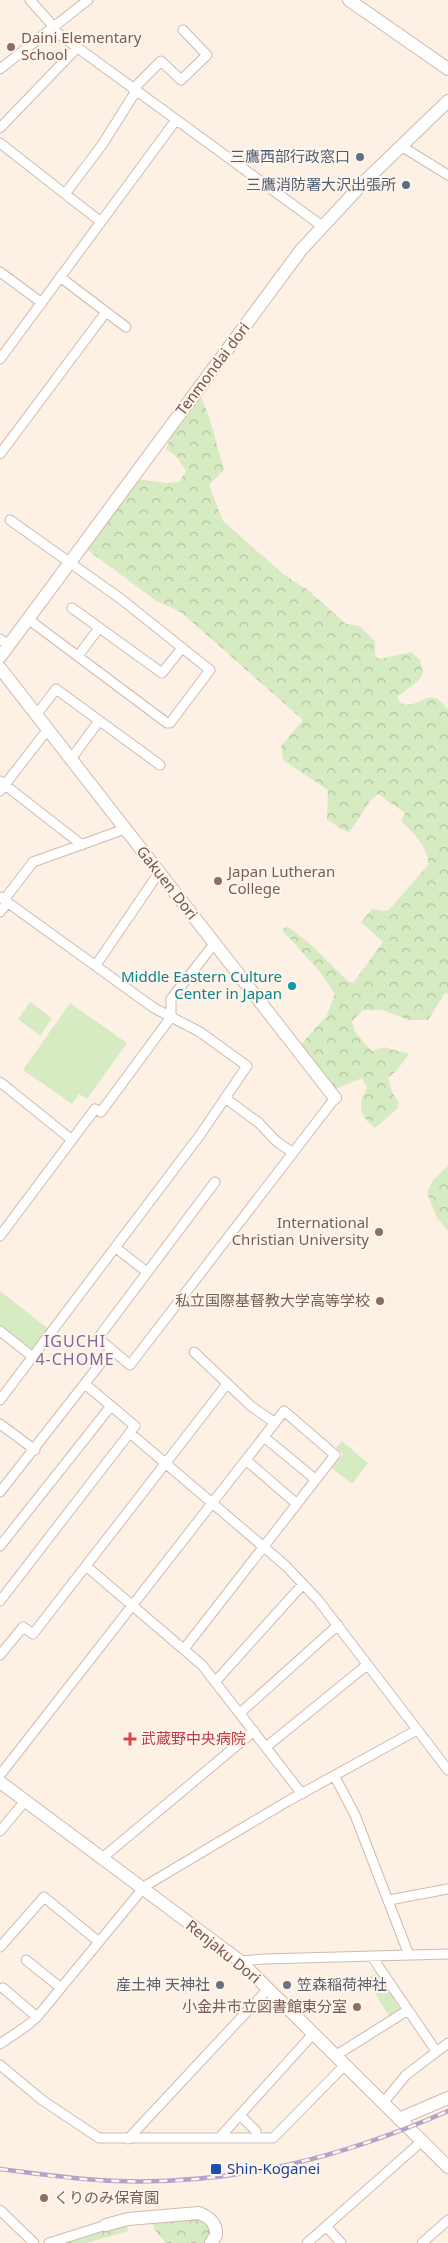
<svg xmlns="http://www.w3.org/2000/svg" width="448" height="2243" viewBox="0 0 448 2243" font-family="'Noto Sans','Noto Sans JP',sans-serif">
<defs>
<pattern id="forest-crowns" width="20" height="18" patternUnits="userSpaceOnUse" patternTransform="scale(1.25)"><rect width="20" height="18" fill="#d7ebc3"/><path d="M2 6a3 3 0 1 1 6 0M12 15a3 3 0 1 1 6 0" fill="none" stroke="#b3c1a0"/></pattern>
</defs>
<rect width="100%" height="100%" fill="#fdf1e5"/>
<path fill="#d7ebc3" d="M30 1002 52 1018 40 1036 18 1019Z
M70 1003 127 1043 87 1099 79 1094 72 1104 23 1070Z
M0 1291 50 1330 32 1353 0 1332Z
M342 1441 368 1463 352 1484 332 1468 343 1454 336 1448Z
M378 1972 400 2009 389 2016 366 1979Z"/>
<path fill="url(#forest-crowns)" d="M200 395C212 420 216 443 224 470L209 485 223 521 283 574 308 590 346 624 360 626 375 641V656L380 659 411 652 420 660 423 673 419 680 397 697 400 703C424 710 426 683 448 709V994L445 993 428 1020H409L382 1010H363L352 1021 355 1032 372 1051 384 1047 409 1054 397 1070 388 1078 393 1094 399 1102 398 1108 375 1128C359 1116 357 1104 367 1088L362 1078 335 1089 297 1049 327 1015 335 994 320 972 282 930 287 926 309 943 348 981 353 983 383 942 361 922 372 909 383 911 389 910 428 865C429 847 413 833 401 821L405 813 378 794 370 801 349 833 327 820 328 790 283 760 281 746 303 720 182 613 155 600 86 549 135 479 167 483 179 482 186 471 176 456 166 449 170 439Z
M448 1166V1231L437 1218 427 1193 433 1180Z
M201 2219C211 2226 213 2234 204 2243H166L154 2229 152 2220Z
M127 2225 128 2231 87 2243H58L107 2228Z"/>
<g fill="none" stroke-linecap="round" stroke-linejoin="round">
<defs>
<path id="street" d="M30 0 54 27
M52 29 322 226
M0 69 88 0
M133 89 161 61 181 80 207 55 183 30
M0 128 77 48
M0 143 101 222
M401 146 448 175
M65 194 102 145 136 91
M0 272 42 303
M60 277 126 327
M0 359 176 120
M0 454 106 312
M10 520 121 599 210 670 170 723H167L28 619
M72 608 162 673 182 648
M0 639 9 645
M78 656 99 628
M37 714 56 689 160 765
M71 759 99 721
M0 781 82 845
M0 791 48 729
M0 897 154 1008 200 1032 247 1066 200 1135 0 1400
M4 900 33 862 125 829
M0 912 8 902
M96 965 160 871
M0 1082 72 1140
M225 1098 259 1123 276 1141 293 1153
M215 1182 98 1338 130 1365 335 1098
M0 1236 95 1109 101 1112 171 1017V999L214 944
M116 1248 147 1272
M0 1331 33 1357
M194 1352 251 1406 275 1423
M0 1424 35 1450
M130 1433 286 1566 318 1600 448 1770
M264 1437 315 1479
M246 1460 297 1504
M0 1492 111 1350
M0 1546 111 1406
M86 1566 202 1665 302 1794
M0 1601 135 1426 85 1384
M0 1655 23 1627 33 1634 227 1384
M215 1682 303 1584
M240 1713 338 1625
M266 1747 367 1665
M0 1775 284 1411 335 1455 184 1649
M335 1777 355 1815 409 1955
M0 1831 25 1801
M101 1859 254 1731
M389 1900 448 1889
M0 1947 44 1897 99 1942
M372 1957 436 2051
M26 1960 61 1988
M240 1961 264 1959 448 1954
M3 1988 37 2017
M0 2044 28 2025 37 2017 145 1886 288 1801 417 1730
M335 2056 408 2010
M0 2065 42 2100 99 2138H273L345 2065
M383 2103 406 2075 448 2043
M240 2115 256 2131V2137
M220 2137 313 2034
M128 2139 268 1989
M0 2210 34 2243
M326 2226 341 2243
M49 2243 106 2225
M307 2243 422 2141
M422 2243 448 2220"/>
<path id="secondary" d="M349 0 448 69
M0 657 301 250 366 180 448 101
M0 668 335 1098
M0 1782 240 1961 448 2167
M399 2119 448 2098
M106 2225 128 2219 199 2213C209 2217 217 2223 216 2235L211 2243"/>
</defs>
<use href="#street" stroke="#d0baae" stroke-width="11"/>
<use href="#secondary" stroke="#d3b9ab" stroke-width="14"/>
<use href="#street" stroke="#fff" stroke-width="9"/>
<use href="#secondary" stroke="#fff" stroke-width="12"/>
<defs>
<path id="rail" d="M0 2169C39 2174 78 2180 117 2181 234 2185 341 2158 448 2111"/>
</defs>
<use href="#rail" stroke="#b3a3c7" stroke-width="4.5"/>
<use href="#rail" stroke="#fff5eb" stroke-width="2.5" stroke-dasharray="8" stroke-linecap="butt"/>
</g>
<g fill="#8d6e63" stroke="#fff5eb" stroke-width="2">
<circle cx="11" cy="47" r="5"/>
<circle cx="218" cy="881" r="5"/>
<circle cx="379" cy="1232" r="5"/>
<circle cx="380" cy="1301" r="5"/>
<circle cx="357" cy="2007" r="5"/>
<circle cx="44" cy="2198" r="5"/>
</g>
<g fill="#5c6f8a" stroke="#fff5eb" stroke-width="2">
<circle cx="360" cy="157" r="5"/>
<circle cx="406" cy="185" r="5"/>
</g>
<circle fill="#0f9aa8" stroke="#fff5eb" stroke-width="2" cx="292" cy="986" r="5"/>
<path fill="#e0444e" stroke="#fff5eb" stroke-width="2" d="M127.5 1731.5h5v5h5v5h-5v5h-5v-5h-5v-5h5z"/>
<g fill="#6b7280" stroke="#fff5eb" stroke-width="2">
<circle cx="220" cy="1985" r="5"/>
<circle cx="287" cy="1985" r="5"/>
</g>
<rect fill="#1a4fb4" stroke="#fff5eb" stroke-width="2" x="210" y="2163" width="12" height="12" rx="2.5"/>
<g text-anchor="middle" stroke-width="4" stroke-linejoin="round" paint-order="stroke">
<g font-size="15" fill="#785e54" stroke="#fff5eb" text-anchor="start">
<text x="21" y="43">Daini Elementary<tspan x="21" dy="17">School</tspan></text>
<text x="228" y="877">Japan Lutheran<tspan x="228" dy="17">College</tspan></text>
<text x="369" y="1228" text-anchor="end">International<tspan x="369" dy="17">Christian University</tspan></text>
<text x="370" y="1306" text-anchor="end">私立国際基督教大学高等学校</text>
<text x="347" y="2012" text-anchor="end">小金井市立図書館東分室</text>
<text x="54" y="2203">くりのみ保育園</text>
</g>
<g font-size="15" fill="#4e5e75" stroke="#fff5eb" text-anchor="end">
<text x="350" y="162">三鷹西部行政窓口</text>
<text x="396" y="190">三鷹消防署大沢出張所</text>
</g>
<g font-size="15" fill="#76554a" stroke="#fff5eb">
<text transform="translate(213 369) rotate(-53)" y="5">Tenmondai dori</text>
<text transform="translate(167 883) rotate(52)" y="5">Gakuen Dori</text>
<text transform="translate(223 1952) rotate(39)" y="5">Renjaku Dori</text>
</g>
<g font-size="15" fill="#0d838f" stroke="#fff5eb" text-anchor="end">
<text x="282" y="982">Middle Eastern Culture<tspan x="282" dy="17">Center in Japan</tspan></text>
</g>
<g font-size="15" fill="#be3a42" stroke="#fff5eb" text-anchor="start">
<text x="141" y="1744">武蔵野中央病院</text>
</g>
<g font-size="15" fill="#5b616d" stroke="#fff5eb" text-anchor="end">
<text x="210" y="1990">産土神 天神社</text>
<text x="297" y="1990" text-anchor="start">笠森稲荷神社</text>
</g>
<g font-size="15" fill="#164399" stroke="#fff5eb" text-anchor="start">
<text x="227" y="2174">Shin-Koganei</text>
</g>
<g font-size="16" letter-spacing="1" fill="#83659a" stroke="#fff5eb">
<text x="75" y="1347">IGUCHI<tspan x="75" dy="18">4-CHOME</tspan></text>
</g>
</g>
</svg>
